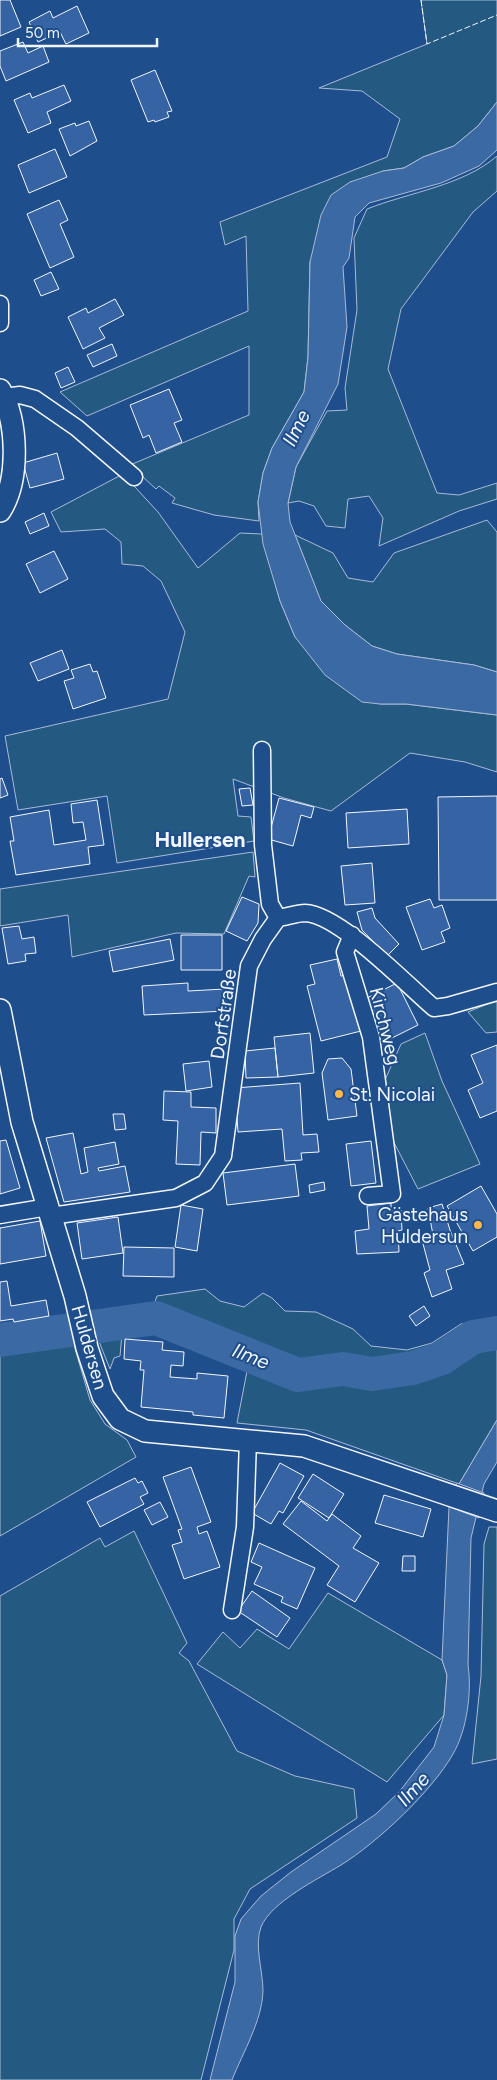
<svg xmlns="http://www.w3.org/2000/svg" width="497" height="2080" viewBox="0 0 497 2080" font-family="Figtree,sans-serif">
<rect width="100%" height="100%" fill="#1f4e8c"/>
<path fill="#245a82" stroke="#a8bbd7" d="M421 0H497V102L478 126 454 146 423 157 404 168 383 171 310 262 308 357 304 392 272 448 263 473 258 502 259 521 214 515 172 503 175 498 159 486 156 489 130 465 249 415V346L87 416 60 392 248 311 246 236 225 245 220 222 387 157 400 119 362 91 319 88 427 44Z
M497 156V191L473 212 401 309 388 369 437 493 459 495 497 483V499L459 511 379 546 383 518 369 496 348 499 345 528 326 526 314 506 299 501 288 503 296 467 327 411 347 410 345 388 357 310 354 238 367 209C410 192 462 186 497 156Z
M123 474 158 512 198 568 240 533 262 534 280 601 295 637 380 704H406L497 715V772L465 762 410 753 331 811 284 798 233 779 238 816 251 817 254 841 117 863 107 796 18 810 5 736 168 699 185 632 161 581 143 566 122 564 121 542 105 529 61 532 51 512Z
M487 520 497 532V672L474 665 397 654 372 646 345 625 321 602 295 535 333 553 348 578 373 582 394 553Z
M253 852 255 877 249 876 224 934 176 933 72 957 68 915 0 926V889Z
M497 1000V1032L486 1033 468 1012Z
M425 1033 442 1081 480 1164 418 1189 388 1131 385 1080 401 1044Z
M205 1289 220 1301 244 1307 263 1293 272 1298 285 1311 316 1312 353 1329 371 1346 407 1350 432 1343 461 1324 497 1319V1420L459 1484 306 1430 237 1423 248 1366C225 1354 157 1325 133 1330 129 1330 125 1333 122 1334L120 1356 114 1358 110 1369 98 1339 92 1314 120 1311 151 1313 157 1296Z
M67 1321 90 1400 105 1424 127 1440 136 1457 0 1536V1331Z
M489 1527H497V1759L472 1764 481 1676 484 1544Z
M134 1531 187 1643 179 1653 189 1661 237 1751 295 1776 354 1789 357 1818 250 1889 234 1919V1950L201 2080H0V1596L100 1538 105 1547Z
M328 1593 442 1660 447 1675 444 1715 387 1782 197 1664 223 1632 240 1648 257 1629 289 1649Z"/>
<path fill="#3b69a3" stroke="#a8bbd7" d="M497 102V150L479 166 441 183 369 203 355 217 349 258 343 267 347 327 338 384 296 467 288 503 290 522 321 601 345 625 372 646 397 654 474 665 497 672V715L406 704H380L362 702 325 675 295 637 280 601 263 544 258 502 263 473 272 448 304 392 308 357 310 262 321 215 331 195 350 182 383 171 404 168 423 157 454 146 478 126Z
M497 1420V1462L484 1484 471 1538 468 1665C472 1692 467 1730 453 1754 432 1791 378 1842 341 1865 318 1879 271 1902 261 1927 254 1945 263 1971 263 1991 262 2021 243 2052 232 2080H210L235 1982V1936L241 1919 261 1896 291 1872 376 1814 399 1792 434 1747 444 1715 447 1675 442 1660 449 1507 459 1484Z"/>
<path fill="#1f4e8c" stroke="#a8bbd7" d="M457 1483 484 1493 479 1518 447 1506Z"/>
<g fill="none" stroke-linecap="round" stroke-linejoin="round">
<path stroke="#3b69a3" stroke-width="34" d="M0 1340 156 1318 298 1375 343 1369 372 1374 413 1368 442 1358 473 1337 497 1333"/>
</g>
<path fill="#3563a3" stroke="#f2f6ff" d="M0 0H10L21 27 0 36Z
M77 6 89 33 66 44 60 32 38 42 29 22 50 11 53 18Z
M23 42 28 53 43 46 49 62 6 81 0 66V51Z
M155 70 172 111 167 112 169 117 155 122 154 120 148 122 131 80Z
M64 85 71 101 47 112 51 123 28 133 14 100 30 93 32 98Z
M89 121 97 141 70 156 59 129 75 123 76 126Z
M55 149 67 177 29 193 18 165Z
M59 200 68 220 60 224 74 257 50 268 27 214Z
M51 272 59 289 41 296 34 280Z
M115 299 124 315 99 328 105 338 83 349 68 317 86 308 88 313Z
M112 344 117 356 93 367 87 355Z
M68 367 75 382 61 388 55 373Z
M169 389 182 420 174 423 182 442 156 453 149 435 143 438 130 405Z
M57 453 64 479 30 488 23 463Z
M44 513 49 526 30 534 25 522Z
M54 551 68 579 40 593 26 564Z
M62 650 69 669 38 681 30 663Z
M90 664 93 672 97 671 106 698 73 709 64 681 74 678 71 670Z
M2 778 8 795 0 798V779Z
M250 788 253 805 242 806 239 789Z
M497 796V900H439L438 797Z
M279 798 314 807 311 818 301 815 293 846 268 839Z
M97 800 104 845 88 847 90 864 16 875 10 841H14L10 817 49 810 54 845 86 840 83 822 73 823 71 804Z
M407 809 409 844 348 848 346 813Z
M372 863 375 903 345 905 341 866Z
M242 897 259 904 258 923 247 941 226 931Z
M430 899 434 908 442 905 450 928 441 932 445 942 422 950 406 907Z
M372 908 375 918 399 944 387 956 362 930 357 912Z
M19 926 22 939 34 937 36 953 25 954 26 961 8 964 2 928Z
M181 935H222V970H181Z
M170 939 174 960 113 972 109 951Z
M337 959 341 976 347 975 361 1031 321 1041 307 986 315 984 310 965Z
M188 983V991L225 989 226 1011 144 1015 142 986Z
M397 983 418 1025 386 1041 365 999Z
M310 1033 314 1073 278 1077 274 1037Z
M497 1045V1111L480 1118 468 1090 483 1083 471 1055Z
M275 1048 278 1077 246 1078 245 1051Z
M342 1058 351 1069 357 1116 328 1120 322 1073 328 1059Z
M209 1061 212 1087 186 1091 183 1064Z
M300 1083 303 1135 317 1134 319 1152 301 1153 302 1160 285 1161 282 1129 238 1132 235 1088Z
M164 1091 191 1092V1107L216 1108V1133L201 1132 200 1165 176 1164 178 1121 163 1120Z
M113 1114H124L126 1129 115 1130Z
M73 1133 81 1174 88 1172 84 1148 115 1142 119 1164 98 1168 99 1171 125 1166 130 1192 64 1202 46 1138Z
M6 1140 20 1188 0 1194V1141Z
M371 1141 376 1183 351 1186 346 1144Z
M295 1164 299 1196 227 1205 223 1173Z
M324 1182 325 1190 310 1193 309 1185Z
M481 1186 497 1214V1237L473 1251 447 1206Z
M391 1203V1211L401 1210 402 1230 398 1231 399 1252 357 1254 355 1231 369 1229 367 1206Z
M442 1204 450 1230 464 1264 446 1270 452 1289 432 1297 424 1273 430 1270 422 1240 433 1235 428 1208Z
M181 1205 203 1209 197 1251 175 1247Z
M118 1217 123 1253 82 1259 77 1223Z
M40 1221 46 1256 0 1264V1228Z
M124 1247 174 1248V1277L123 1276Z
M7 1281 11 1306 46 1300 49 1316 14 1322 13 1319 0 1321V1282Z
M424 1306 430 1316 416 1326 409 1316Z
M125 1339 163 1342 162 1350 184 1352 183 1366 171 1365 170 1377 197 1379V1373L228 1376 224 1418 193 1415V1412L141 1407 144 1370H140L141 1361 124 1359Z
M280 1463 304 1476 283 1513 279 1511 271 1524 252 1513Z
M191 1467 211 1522 197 1527 199 1534 207 1531 220 1567 184 1579 172 1545 182 1542 178 1530 182 1529 163 1477Z
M313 1474 344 1494 329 1518 298 1498Z
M135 1478 138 1483 142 1481 148 1493 140 1497 144 1504 100 1527 87 1502Z
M384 1495 431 1509 423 1537 375 1523Z
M301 1501 327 1521 332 1514 361 1536 353 1548 379 1563 355 1602 327 1585 339 1566 283 1524Z
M160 1502 168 1517 152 1525 144 1510Z
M259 1543 315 1568 297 1609 281 1602 283 1597 254 1584 262 1567 251 1562Z
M403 1556H415V1571H402Z
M252 1591 290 1618 277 1637 238 1611Z"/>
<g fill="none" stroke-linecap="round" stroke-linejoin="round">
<defs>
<path id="minor" d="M0 304V323
M4 397 20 395 35 399 77 428 134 477
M262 750 263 845 270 904 278 918
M352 935 345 952 371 1037 392 1194 368 1196
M0 1215 48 1207
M51 1216 176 1198 205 1183 223 1156 249 966 263 939 278 918C286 917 297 913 305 913 339 914 407 985 434 1008L448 1006 497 992
M232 1610 245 1527 248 1440"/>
<path id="tertiary" d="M0 390C18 421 20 480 0 511
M0 1010 22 1122 75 1296 87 1348 103 1396 120 1419 145 1431 304 1446 497 1511"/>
</defs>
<use href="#minor" stroke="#f2f6ff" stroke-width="19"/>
<use href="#tertiary" stroke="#f2f6ff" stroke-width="24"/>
<use href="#minor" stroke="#1f4e8c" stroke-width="16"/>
<use href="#tertiary" stroke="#1f4e8c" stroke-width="21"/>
<path stroke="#f2f6ff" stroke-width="1" stroke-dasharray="6 2.5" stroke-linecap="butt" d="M421 0 427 44 497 15"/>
</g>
<g fill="#ffb74d" stroke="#1f4e8c" stroke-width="2">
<circle cx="339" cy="1094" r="5"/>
<circle cx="478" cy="1225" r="5"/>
</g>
<g text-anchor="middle" stroke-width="4" stroke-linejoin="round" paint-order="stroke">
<g font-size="19" fill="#f2f6ff" stroke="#1f4e8c">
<text transform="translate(223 1014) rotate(-82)" y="7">Dorfstraße</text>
<text transform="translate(386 1026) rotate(76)" y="7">Kirchweg</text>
<text transform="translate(90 1347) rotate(74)" y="7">Huldersen</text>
</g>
<g font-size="19" fill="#f2f6ff" stroke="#1f4e8c" text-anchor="start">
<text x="349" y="1101">St. Nicolai</text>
<text x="468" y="1221" text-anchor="end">Gästehaus<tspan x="468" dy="22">Huldersun</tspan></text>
</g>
<g font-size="20" font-style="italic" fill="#f2f6ff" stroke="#1f4e8c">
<text transform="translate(296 428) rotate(-64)" y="7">Ilme</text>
<text transform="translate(251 1356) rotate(22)" y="7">Ilme</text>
<text transform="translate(413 1789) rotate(-48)" y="7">Ilme</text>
</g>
<g font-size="21" font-weight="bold" fill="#f2f6ff" stroke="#1f4e8c">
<text x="200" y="847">Hullersen</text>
</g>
</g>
<path d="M18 38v8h139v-8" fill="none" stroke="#f2f6ff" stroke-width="2.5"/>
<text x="25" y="38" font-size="15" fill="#f2f6ff" stroke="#1f4e8c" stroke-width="4" paint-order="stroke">50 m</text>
</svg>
